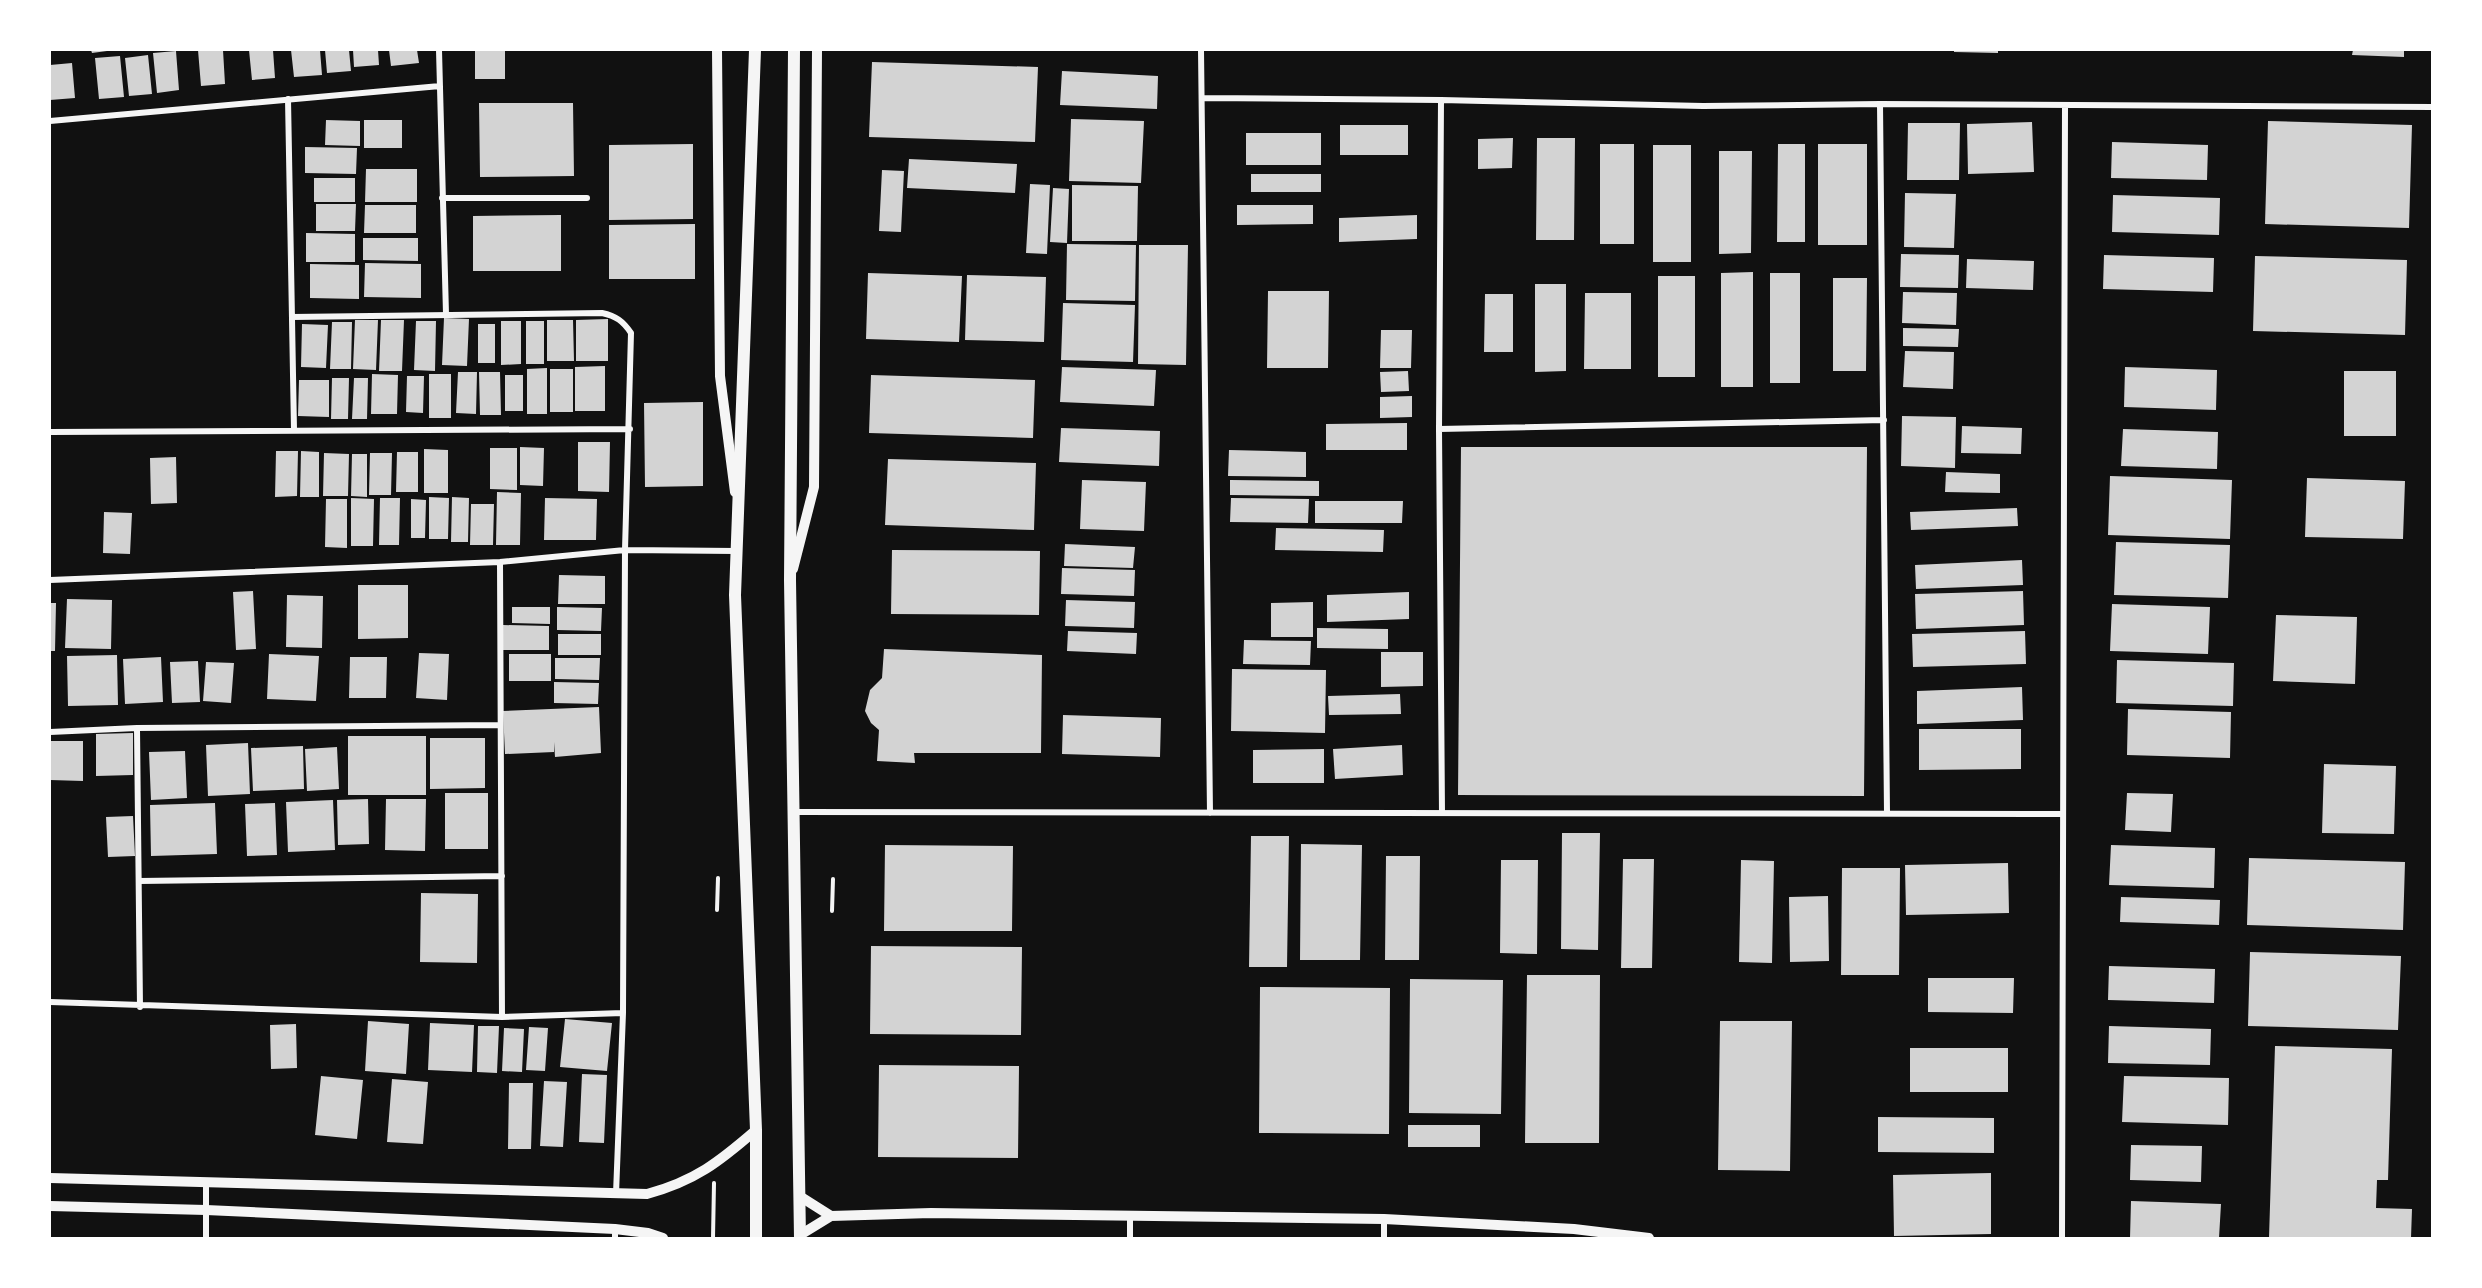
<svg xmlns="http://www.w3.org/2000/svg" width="2482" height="1288" viewBox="0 0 2482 1288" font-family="'Fira Sans',sans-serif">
<rect width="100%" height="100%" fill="#111"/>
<path fill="#d3d3d3" d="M91 50H107V51L92 53Z
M198 50H223L225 84 201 86Z
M249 50H273L275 78 252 80Z
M291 50H320L322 75 294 77Z
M325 50H349L351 71 327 73Z
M353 50H378L379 65 354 67Z
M389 50H417L419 63 391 66Z
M475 50H505V79H475Z
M1954 50H1998V53L1954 52Z
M2353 50H2404V57L2352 55Z
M176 51 179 90 157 93 153 53Z
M148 55 152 94 129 96 125 58Z
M120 56 124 97 99 99 95 58Z
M872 62 1038 67 1035 142 869 137Z
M72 63 75 98 50 100V65Z
M1062 71 1158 76 1157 109 1060 105Z
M479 103H573L574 176 480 177Z
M1071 119 1144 121 1141 183 1069 181Z
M326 120 360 121V146L325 145Z
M364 120H402V148H364Z
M2268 121 2412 125 2409 228 2265 224Z
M2032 122 2034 172 1968 174 1967 124Z
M1908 123H1960L1959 180H1907Z
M1340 125H1408V155H1340Z
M1246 133H1321V165H1246Z
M1513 138 1512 168 1478 169V139Z
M1537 138H1575L1574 240H1536Z
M2112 142 2208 145 2207 180 2111 178Z
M693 144V219L609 220V145Z
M1600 144H1634V244H1600Z
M1778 144H1805V242H1777Z
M1818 144H1867V245H1818Z
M1653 145H1691V262H1653Z
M305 147 357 148 356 174 305 173Z
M1719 151H1752L1751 253 1719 254Z
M909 159 1017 164 1015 193 907 188Z
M366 169H417V202H365Z
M882 170 904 171 901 232 879 231Z
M1251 174H1321V192H1251Z
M314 178H355V202H314Z
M1030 184 1050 185 1047 254 1026 253Z
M1072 185 1138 186 1137 241H1072Z
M1053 188 1069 189 1067 243 1050 242Z
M1905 193 1956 194 1954 248 1904 247Z
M2113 195 2220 198 2219 235 2112 232Z
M316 204H356L355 231H316Z
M365 205H416V233H364Z
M1237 205H1313V224L1237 225Z
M561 215V271H473V216Z
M1417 215V239L1339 242V218Z
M695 224V279H609V225Z
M306 233 355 234V262H306Z
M363 238H418V261L363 260Z
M1067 244 1136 245 1135 301 1066 300Z
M1139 245H1188L1186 365 1138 364Z
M1901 254 1959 255 1958 288 1900 287Z
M2104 255 2214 258 2213 292 2103 289Z
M2255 256 2407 260 2405 335 2253 331Z
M1967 259 2034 261 2033 290 1966 288Z
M365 263 421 264V298L364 297Z
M310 264 359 265V299L310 298Z
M1753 272V387H1721V273Z
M868 273 962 276 959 342 866 339Z
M1770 273H1800V383H1770Z
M967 275 1046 277 1044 342 965 340Z
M1658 276H1695V377H1658Z
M1833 278H1867L1866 371H1833Z
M1535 284H1566V371L1535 372Z
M1268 291H1329L1328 368H1267Z
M1903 292 1957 293 1956 325 1902 323Z
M1585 293H1631V369H1584Z
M1485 294H1513V352H1484Z
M1063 303 1135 305 1133 362 1061 360Z
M444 318 469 319 467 366 442 365Z
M608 319V361H576V320Z
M355 320H378L376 370 353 369Z
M381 320H404L402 371H379Z
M547 320H573L574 361H547Z
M416 321H436L435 371 414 370Z
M501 321H521V364L501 365Z
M526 321H544V364H526Z
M332 322H352L351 369H330Z
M302 324 328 325 326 368 301 367Z
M478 324H495V363H478Z
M1903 328 1959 329 1958 347 1903 346Z
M1381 330H1412L1411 368H1380Z
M1905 351 1954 352 1953 389 1903 387Z
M605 366V411H575V367Z
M1062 367 1156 370 1154 406 1060 402Z
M2125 367 2217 370 2216 410 2124 407Z
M547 368V414H527V369Z
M550 369H573V412H550Z
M1408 371 1409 391 1381 392 1380 372Z
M2344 371H2396V436H2344Z
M458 372H477L476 414 456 413Z
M479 372H500L501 415H480Z
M372 374 398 375 397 414H371Z
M429 374H451V418H429Z
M505 375H523V411H505Z
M871 375 1035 380 1033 438 869 433Z
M407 376H424L423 413 406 412Z
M332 378H349L348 419H331Z
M354 378H368L367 419H352Z
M299 380H329V417L298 416Z
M1412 396V417L1380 418V397Z
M703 402V486L645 487 644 403Z
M1902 416 1956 417 1955 468 1901 466Z
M1407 423V450H1326V424Z
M1962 426 2022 428 2021 454 1961 453Z
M1061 428 1160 431 1159 466 1059 462Z
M2123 429 2218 432 2217 469 2121 466Z
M578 442H610L609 492 578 491Z
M520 447 544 448 543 486 520 485Z
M1461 447H1867L1864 796 1458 795Z
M490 448H517V490L490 489Z
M424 449 448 450V493H424Z
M1229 450 1306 452V477L1228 476Z
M276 451H298L297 496 275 497Z
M301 451 319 452V497H300Z
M397 452H418V492H396Z
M324 453 349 454 348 496H323Z
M370 453H392L391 495H369Z
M352 454H367V497L351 496Z
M176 457 177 503 151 504 150 458Z
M888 459 1036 463 1034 530 885 525Z
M1946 472 2000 474V493L1945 492Z
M2110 476 2232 480 2230 539 2108 535Z
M2307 478 2405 481 2403 539 2305 537Z
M1082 480 1146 482 1144 531 1080 529Z
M1230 480 1319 481V496L1230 495Z
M497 492 521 493 520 545H496Z
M429 497 449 498 448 539H429Z
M452 497 469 498 468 542H451Z
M351 498 374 499 373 546H351Z
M380 498H400L399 545H379Z
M545 498 597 499 596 540H544Z
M1231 498 1309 499 1308 523 1230 522Z
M326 499H347V548L325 547Z
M411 499 426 500 425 538H411Z
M1315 501H1403L1402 523H1315Z
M471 504H494L493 545H470Z
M2017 508 2018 526 1911 530 1910 512Z
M104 512 132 513 130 554 103 553Z
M1276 528 1384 530 1383 552 1275 550Z
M2116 542 2230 545 2228 598 2114 595Z
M1065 544 1135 547 1133 568 1064 566Z
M892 550 1040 551 1039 615 891 614Z
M2022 560 2023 585 1916 589 1915 565Z
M1062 568 1135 570 1134 596 1061 594Z
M559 575 605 576V604H558Z
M358 585H408V638L358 639Z
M253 591 256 649 236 650 233 592Z
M2023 591 2024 625 1916 629 1915 594Z
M1409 592V619L1327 622V595Z
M287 595 323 596 322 648 286 647Z
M67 599 112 600 111 649 65 648Z
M1066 600 1135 602 1134 628 1065 626Z
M1313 602V637H1271V603Z
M50 603H56L55 651H50Z
M2112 604 2210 607 2208 654 2110 651Z
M512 607H550V624L512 623Z
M557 607 602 608 601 631 557 630Z
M2276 615 2357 617 2355 684 2273 681Z
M503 625 549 626V650H503Z
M1317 628 1388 629V649L1317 648Z
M1068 631 1137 633 1136 654 1067 651Z
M2025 631 2026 664 1913 667 1912 634Z
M558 634H601V655H558Z
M1244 640 1311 641 1310 665 1243 664Z
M884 649 1042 655 1041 753H914L915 763 877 761 879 730 871 723 865 711 870 690 882 678Z
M1381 652H1423V686L1381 687Z
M419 653 449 654 447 700 416 698Z
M269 654 319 656 316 701 267 699Z
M509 654H551V681H509Z
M117 655 118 705 68 706 67 656Z
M161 657 163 702 125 704 123 659Z
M350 657H387L386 698H349Z
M555 658H600L599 680 555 679Z
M2117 660 2234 663 2233 706 2116 703Z
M198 661 200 702 172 703 170 662Z
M206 662 234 663 231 703 203 701Z
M1232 669 1326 670 1325 733 1231 731Z
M554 682 599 683 598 704 554 703Z
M2022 687 2023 720 1917 724V691Z
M1400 694 1401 714 1329 715 1328 696Z
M599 707 601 753 555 757 554 742V752L505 754 503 711Z
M2128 709 2231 712 2230 758 2127 755Z
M1063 715 1161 718 1160 757 1062 754Z
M1919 729H2021V769L1919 770Z
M133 733V775L96 776V734Z
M348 736H426V795H348Z
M430 738H485V788L430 789Z
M50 741H83V781L50 780Z
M248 743 250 794 208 796 206 745Z
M1402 745 1403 775 1335 779 1333 749Z
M303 746 304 789 253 791 251 748Z
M337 747 339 789 307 791 305 749Z
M1324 749V783H1253V750Z
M185 751 187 798 151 800 149 752Z
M2324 764 2396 766 2394 834 2322 833Z
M445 793H488V849H445Z
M2127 793 2173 794 2171 832 2125 830Z
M368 799 369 844 338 845 337 800Z
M386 799H426L425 851 385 850Z
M333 800 335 850 288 852 286 802Z
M215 803 217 854 151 856 150 805Z
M275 803 277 855 247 856 245 804Z
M133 816 135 856 108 857 106 817Z
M1562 833H1600L1598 950 1561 949Z
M1251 836H1289L1287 967H1249Z
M1301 844 1362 845 1360 960H1300Z
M885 845 1013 846 1012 931H884Z
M2111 845 2215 848 2214 888 2109 885Z
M1386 856H1420L1419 960H1385Z
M2249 858 2405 862 2403 930 2247 925Z
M1623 859H1654L1652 968H1621Z
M1501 860H1538L1537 954 1500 953Z
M1741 860 1774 861 1772 963 1739 962Z
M2008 863 2009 913 1906 915 1905 865Z
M1842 868H1900L1899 975H1841Z
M421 893 478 894 477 963 420 962Z
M1828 896 1829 961 1790 962 1789 897Z
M2121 897 2220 900 2219 925 2120 922Z
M871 946 1022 947 1021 1035 870 1034Z
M2250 952 2401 956 2398 1030 2248 1026Z
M2109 966 2215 969 2214 1003 2108 1000Z
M1527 975H1600L1599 1143H1525Z
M1928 978H2014L2013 1013 1928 1012Z
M1410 979 1503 980 1501 1114 1409 1113Z
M1260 987 1390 988 1389 1134 1259 1133Z
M565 1019 612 1023 607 1071 560 1067Z
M368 1021 409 1024 406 1074 365 1071Z
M1720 1021H1792L1790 1171 1718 1170Z
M430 1023 474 1025 472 1072 428 1070Z
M296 1024 297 1068 271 1069 270 1025Z
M478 1026H499L497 1073 477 1072Z
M2109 1026 2211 1029 2210 1065 2108 1063Z
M529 1027 548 1028 545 1071 526 1070Z
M504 1028 524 1029 522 1072 502 1071Z
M2275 1046 2392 1049 2388 1180H2377L2376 1208 2412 1209 2411 1238H2269Z
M1910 1048H2008V1092H1910Z
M879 1065 1019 1066 1018 1158 878 1157Z
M582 1074 607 1075 604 1143 579 1142Z
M321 1076 363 1080 357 1139 315 1135Z
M2124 1076 2229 1078 2228 1125 2122 1122Z
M392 1079 428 1082 423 1144 387 1142Z
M544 1081 567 1082 563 1147 540 1146Z
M509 1083H533L531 1149H508Z
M1878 1117 1994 1118V1153L1878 1152Z
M1408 1125H1480V1147H1408Z
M2131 1145 2202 1146 2201 1182 2130 1180Z
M1991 1173V1234L1894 1236 1893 1175Z
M2131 1201 2221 1204 2219 1238H2130Z"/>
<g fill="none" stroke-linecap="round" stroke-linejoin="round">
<path stroke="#f5f5f5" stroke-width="4" d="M717 910 718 878
M832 911 833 879
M713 1238 714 1183"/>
<path stroke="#f5f5f5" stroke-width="6" d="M439 50 446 314
M1201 50 1210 813
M1202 98 1441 100 1703 106 1880 104 2432 107
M288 99 294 429
M1441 100 1439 429 1442 813
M1880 104 1887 813
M50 121 440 86
M442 198H587
M292 317 602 313C616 316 623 321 631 333L625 550 623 1013 616 1194
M1439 429 1884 420
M50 432 630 429
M500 562 502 1017
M50 580 500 562 625 550 736 551
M137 728 140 1007
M50 732 137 728 500 725
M794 812 2063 814
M139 881 502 876
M50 1002 502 1017 623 1013
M206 1238V1183
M615 1238V1229
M1130 1238V1215
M1384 1238V1219
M2062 1238 2065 106"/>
<path stroke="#f5f5f5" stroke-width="10" d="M717 50 720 376 735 492
M793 569 814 487 817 50
M50 1178 647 1194C695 1181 719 1162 756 1130
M801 1197 831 1216
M50 1206 206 1210 615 1229 648 1233 663 1238
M800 1235 831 1216 931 1213 1384 1219 1574 1229 1649 1238"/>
<path stroke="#f5f5f5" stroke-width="12" d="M755 50 735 595 756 1130V1238
M794 50 790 580 800 1238"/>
</g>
<rect width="2482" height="1288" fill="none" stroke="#ffffff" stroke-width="102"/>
</svg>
